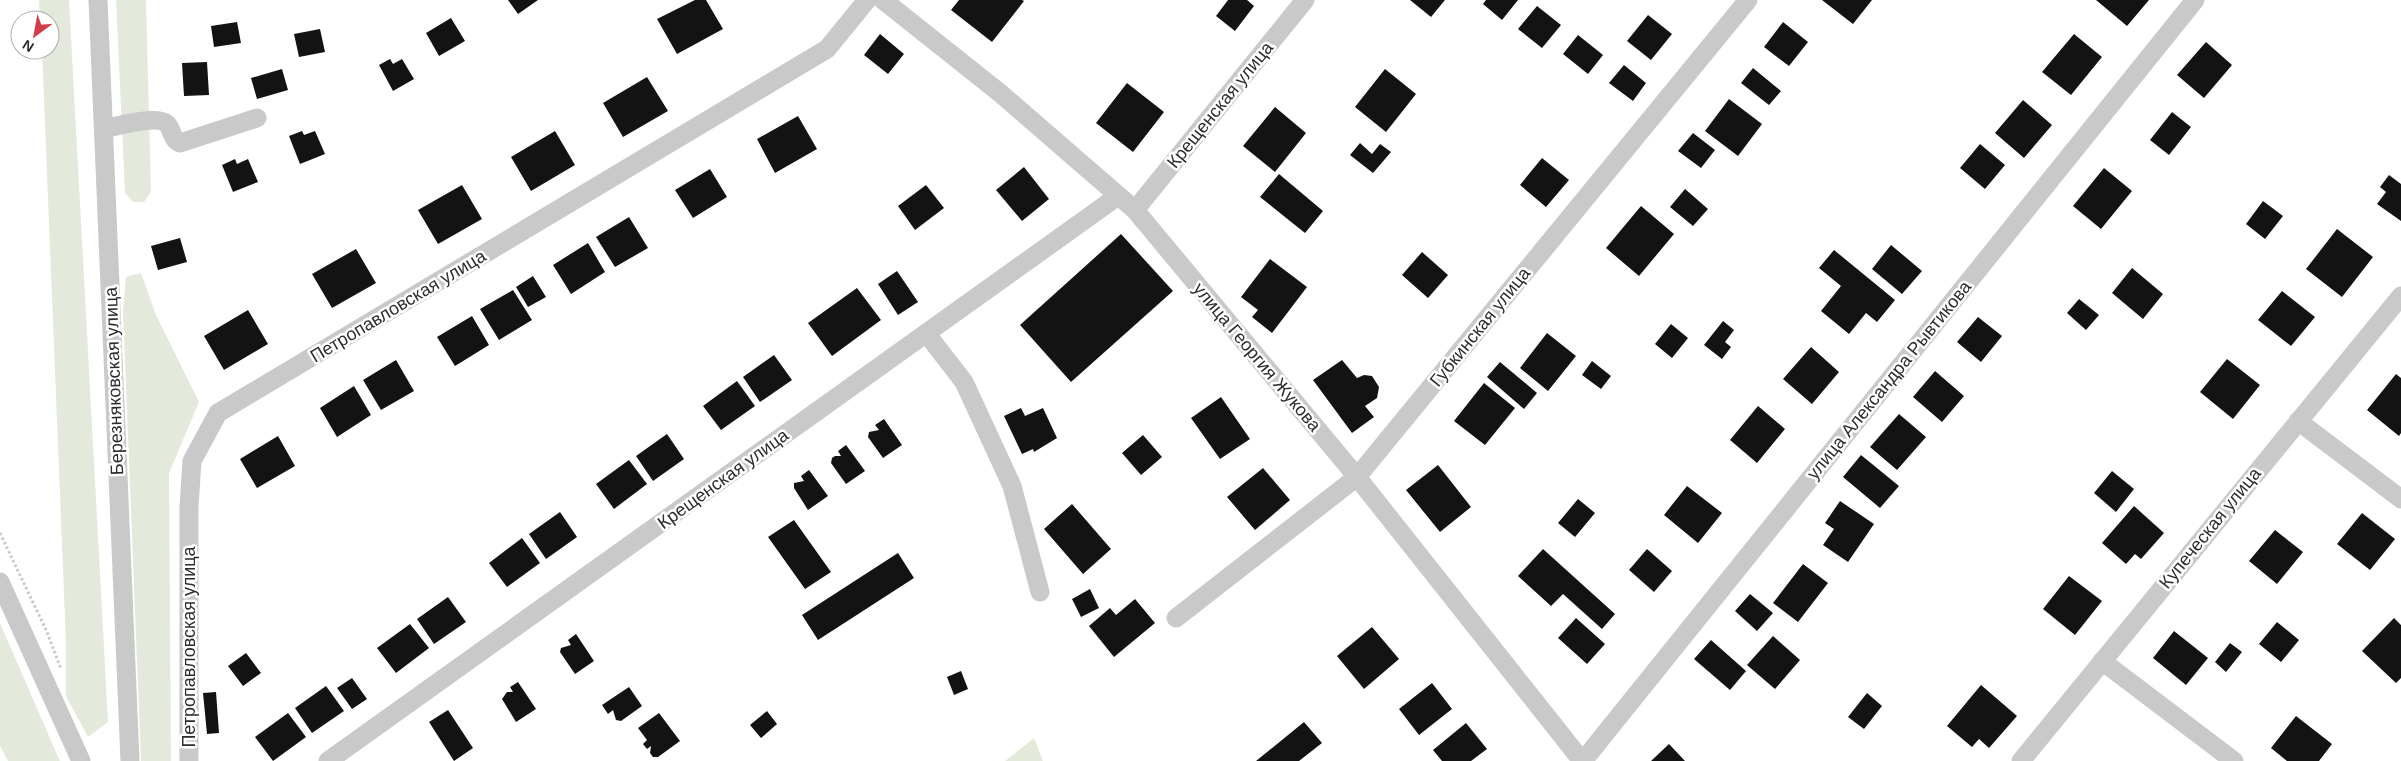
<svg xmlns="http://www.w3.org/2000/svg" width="2401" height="761" viewBox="0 0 2401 761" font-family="Arial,sans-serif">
<rect width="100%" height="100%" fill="#fff"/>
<path fill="#e3e9db" d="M39 0H69L108 722 88 737 66 696V643L42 50H50V20H40Z
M116 0H146L151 192 144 202H133L125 193Z
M141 273 156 315 199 402 169 473 171 761H141L123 311 126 277Z
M0 623 59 759 60 761H8L0 746Z
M1034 738 1043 761H1005Z"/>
<path fill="#131313" d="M508 0H538L518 14Z
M695 0H706L723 29 677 54 657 19Z
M959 0H1022L1024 1 992 42 951 10Z
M1228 0H1247L1254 6 1235 31 1216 16Z
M1410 0H1445L1431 17Z
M1486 0H1518L1502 20 1483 4Z
M1822 0H1872L1853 24Z
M2096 0H2149L2127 26Z
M1537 6 1561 25 1542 48 1518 29Z
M1648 15 1672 34 1651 60 1627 41Z
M451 18 465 41 439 56 426 33Z
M237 22 241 43 214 47 211 26Z
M1783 22 1808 42 1789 66 1764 47Z
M320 29 325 52 299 57 294 34Z
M880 34 904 54 888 74 864 55Z
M2074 34 2102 57 2071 95 2042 72Z
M1578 35 1603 55 1588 74 1563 54Z
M2206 42 2232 65 2204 98 2177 75Z
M390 59 393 64 402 59 414 79 393 91 379 65Z
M207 62 209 95 184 96 182 63Z
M1624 65 1646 83 1633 101 1609 83Z
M1753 68 1781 91 1769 105 1741 83Z
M282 69 288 90 257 99 251 78Z
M1385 69 1416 94 1386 132 1355 107Z
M647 77 668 111 623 137 603 103Z
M1127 83 1164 112 1133 152 1096 123Z
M1729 99 1762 124 1738 156 1705 131Z
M2023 100 2052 125 2024 158 1995 133Z
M1275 107 1306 133 1275 172 1243 146Z
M2172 112 2191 127 2169 155 2150 140Z
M798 116 817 149 775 173 757 139Z
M302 131 304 135 315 131 325 154 300 164 289 136Z
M555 131 575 165 531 191 511 157Z
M1693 133 1715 150 1701 168 1678 151Z
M1360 143 1372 154 1380 144 1391 152 1373 173 1350 155Z
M1980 144 2005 165 1985 189 1960 168Z
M1542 158 1569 180 1546 207 1520 185Z
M235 159 237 164 248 159 258 182 233 192 222 165Z
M1024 167 1049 199 1022 221 996 190Z
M2104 168 2132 191 2101 229 2073 206Z
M710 169 727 197 693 218 675 190Z
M1279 174 1323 211 1305 233 1260 197Z
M2389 175 2401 184V221L2377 204 2386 192 2380 187Z
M462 185 482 219 438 244 418 210Z
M926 185 944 208 915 230 898 206Z
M1685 189 1708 209 1693 226 1670 207Z
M2263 201 2283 216 2265 239 2246 224Z
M1641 206 1674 234 1639 276 1606 248Z
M629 217 648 248 615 267 596 237Z
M2337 229 2373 257 2342 297 2306 269Z
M1121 234 1173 291 1071 382 1020 325Z
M180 238 187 262 158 270 151 246Z
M588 243 605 272 571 294 553 265Z
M1891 245 1922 271 1902 294 1872 269Z
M356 249 376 283 332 308 312 274Z
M1834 250 1895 300 1877 322 1866 313 1849 334 1821 311 1841 286 1819 268Z
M1422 252 1448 275 1428 298 1402 275Z
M1270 259 1307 287 1272 333 1252 317 1258 310 1241 297Z
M2132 268 2163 294 2143 319 2112 293Z
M897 271 918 302 898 315 878 284Z
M533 276 546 297 528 307 516 287Z
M857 288 881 320 832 356 808 323Z
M513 290 532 320 499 340 480 309Z
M2282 291 2315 317 2291 346 2258 320Z
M2079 299 2099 315 2086 330 2067 313Z
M248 310 268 344 224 370 204 336Z
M472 316 489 345 455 366 437 337Z
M1978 317 2002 336 1981 362 1957 342Z
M1723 321 1734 330 1725 342 1731 347 1722 359 1704 345Z
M1671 324 1688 338 1672 358 1655 344Z
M1547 333 1576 356 1548 391 1520 368Z
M1811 347 1839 372 1812 404 1783 379Z
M774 355 792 380 760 402 743 377Z
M2227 359 2260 385 2233 419 2200 392Z
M396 360 414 391 381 410 363 380Z
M1342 360 1357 378 1364 375 1372 376 1379 387 1377 398 1365 406 1374 417 1352 433 1313 380Z
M1592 361 1611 376 1601 389 1582 375Z
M1500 362 1537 393 1524 409 1487 377Z
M1935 371 1964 396 1942 422 1913 397Z
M2396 374 2401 378V433L2399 436 2367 410Z
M737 381 755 406 721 430 703 406Z
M1484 383 1515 408 1485 445 1454 421Z
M354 386 371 415 337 437 320 408Z
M1221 397 1250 439 1220 459 1191 418Z
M1758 406 1785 429 1757 463 1730 440Z
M1021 408 1025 416 1043 408 1057 438 1034 452 1033 449 1022 454 1004 416Z
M1899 414 1926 437 1897 470 1870 447Z
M884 419 902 445 883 458 868 437 869 432 879 430 875 425Z
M667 434 684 459 653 481 636 456Z
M1143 435 1162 457 1141 475 1122 453Z
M278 436 295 466 257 488 240 459Z
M846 445 865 471 846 484 831 463 832 458 835 456H841L838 451Z
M1861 455 1899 486 1880 508 1843 477Z
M629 460 647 484 614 509 596 484Z
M1438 465 1471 507 1440 532 1406 490Z
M1263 468 1290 500 1255 530 1227 497Z
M809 470 828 496 808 510 794 488V483L804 481 801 476Z
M2112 471 2134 489 2116 512 2094 493Z
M1687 486 1722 513 1698 543 1664 515Z
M1578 499 1595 513 1575 537 1558 523Z
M1840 501 1874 524 1848 562 1823 545 1834 529 1825 523Z
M1072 504 1111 549 1083 574 1044 529Z
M2134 506 2164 533 2141 559 2135 554 2126 564 2102 543Z
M560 512 577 537 546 559 529 534Z
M2362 513 2395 539 2370 570 2337 544Z
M794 520 831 572 805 589 768 537Z
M2275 530 2303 552 2277 584 2249 561Z
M522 538 540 563 507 587 489 563Z
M1543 549 1615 614 1602 629 1563 594 1551 606 1518 576Z
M1647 549 1672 571 1654 592 1629 570Z
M898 553 914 578 818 640 802 615Z
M1803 564 1828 583 1798 622 1773 603Z
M2069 576 2102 601 2075 635 2043 609Z
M1090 589 1099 608 1081 617 1072 599Z
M1750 594 1773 613 1757 631 1735 611Z
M448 597 466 622 434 644 417 619Z
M1135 599 1155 623 1114 657 1089 626 1110 608 1116 615Z
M1576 618 1605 644 1587 664 1558 638Z
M2394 618 2401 625V678L2396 683 2362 651Z
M2277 622 2299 640 2281 662 2259 644Z
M410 624 429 648 396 673 377 648Z
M1372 627 1399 659 1364 689 1337 656Z
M2174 631 2208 658 2186 685 2153 658Z
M576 634 594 661 575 674 560 652 561 648 571 645 568 640Z
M1773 636 1800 660 1775 689 1747 665Z
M1711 640 1746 671 1730 690 1694 659Z
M2230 643 2242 652 2226 672 2215 662Z
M246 653 261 673 243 686 228 666Z
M961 671 968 689 954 695 947 677Z
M352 678 367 699 352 709 337 688Z
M518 682 536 709 516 722 502 699 507 692H513L510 687Z
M1432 683 1452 709 1419 735 1399 709Z
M1981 685 2017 716 1989 748 1979 739 1972 747 1947 726Z
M326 686 344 711 312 733 295 708Z
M629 687 642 706 621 721 616 720 613 710 608 714 602 705Z
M216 692 219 733 207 734 203 693Z
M1867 693 1882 706 1864 729 1848 717Z
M448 710 473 748 454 761 429 722Z
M767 711 777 724 761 738 750 725Z
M288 713 306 737 273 761 255 737Z
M659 713 680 741 658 757H653L650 753 651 746 647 749 643 744 647 740 638 728Z
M2296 716 2332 744 2319 761H2287L2271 748Z
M1304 722 1322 743 1299 761H1256Z
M1466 723 1487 749 1471 761H1442L1433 750Z
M1669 744 1685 761H1651Z"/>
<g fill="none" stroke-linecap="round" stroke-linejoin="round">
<path stroke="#c9c9c9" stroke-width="3" stroke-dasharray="2.5 2.5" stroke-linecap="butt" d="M0 533 47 632 61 669"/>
<path stroke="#c9c9c9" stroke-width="19" d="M98 0 130 761
M883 0 1000 93 1135 210 1357 477 1582 761
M104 129C117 126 157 115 167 124 173 130 171 139 180 143L257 118
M1135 210 1305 0
M926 333 964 382 1012 486 1040 592
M2298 421 2401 499
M0 582 81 761
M1176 618 1357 477 1748 0
M2102 661 2234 761
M189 761V507L192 461 218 413 827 49 867 0
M328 761 1118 196
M1583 761 2195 0
M2021 761 2401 296"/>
</g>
<g text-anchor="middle" stroke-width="5" stroke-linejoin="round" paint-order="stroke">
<g font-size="18" fill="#2c2c2c" stroke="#fff">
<text transform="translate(1220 105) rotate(-51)" y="6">Крещенская улица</text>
<text transform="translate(398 306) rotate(-31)" y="6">Петропавловская улица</text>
<text transform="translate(1480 327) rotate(-51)" y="6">Губкинская улица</text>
<text transform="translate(1257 357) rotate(50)" y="6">улица Георгия Жукова</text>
<text transform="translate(1889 380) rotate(-51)" y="6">улица Александра Рывтикова</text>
<text transform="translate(114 381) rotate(-92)" y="6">Березняковская улица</text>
<text transform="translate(723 479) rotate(-36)" y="6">Крещенская улица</text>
<text transform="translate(2210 528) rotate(-51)" y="6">Купеческая улица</text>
<text transform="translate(189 647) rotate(-90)" y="6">Петропавловская улица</text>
</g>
</g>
<g transform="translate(35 35) rotate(212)"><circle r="24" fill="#ffffff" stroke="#ababab"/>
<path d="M0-4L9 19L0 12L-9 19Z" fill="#d53c4a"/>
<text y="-8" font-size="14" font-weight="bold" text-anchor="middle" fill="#2c2c2c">N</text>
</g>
</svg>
